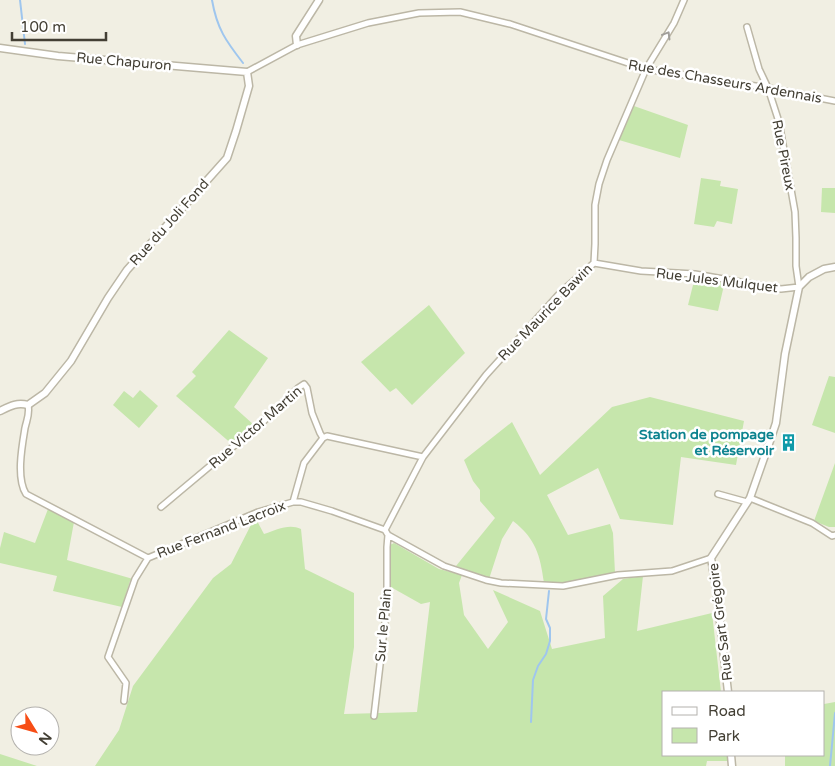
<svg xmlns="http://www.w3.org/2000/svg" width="835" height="766" viewBox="0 0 835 766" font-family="'Varela Round',sans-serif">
<rect width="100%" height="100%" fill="#f1efe3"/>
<path fill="#c6e6ac" d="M634 106 688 125 680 158 619 140Z
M701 178 721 181 720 186 738 189 732 224 717 221 714 227 694 224Z
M822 188H835V213L821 212Z
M695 277 725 281 718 311 688 305Z
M429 305 465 353 412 405 396 388 390 392 361 362Z
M229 330 268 358 234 407 254 425 233 445 176 396 196 376 192 372Z
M829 376 835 377V433L812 425Z
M140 390 158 406 139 428 113 405 124 391 133 398Z
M650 397 744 421 736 465 681 457 673 525 620 519 598 468 547 495 568 535 610 524 613 533 615 573 574 582 544 583C540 555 536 539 513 521L502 539 489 579 456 566 495 518 480 501V490L473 481 464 460 512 422 540 475 612 407Z
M835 463V527H829L814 521Z
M48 509 74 522 67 560 133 579 130 581 122 607 53 591 57 576 0 563V548L4 532 35 543Z
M255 517 264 534C276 530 289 523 301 529L305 569 354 593V647L344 714 417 712 430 602 421 604 389 586 388 546 394 543 439 569 462 575 459 583 464 615 488 649 508 622 493 590 540 611 552 649 605 638 603 596 623 579 643 576 637 631 712 613 721 692H664V755H728L729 761H707L706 766H95L119 730 133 686 213 578 231 564Z
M835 702V766H785V755H824V704Z
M0 754 37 766H0Z"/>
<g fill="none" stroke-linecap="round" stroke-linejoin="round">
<path stroke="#9fc6ee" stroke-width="2" d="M20 0 25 44
M212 0C217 29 226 41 243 63
M531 722 533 680 538 666 546 654 550 641V628L546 619 549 591
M830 766 835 713"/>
<defs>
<path id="minor" d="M247 72 297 45 368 23 419 13 460 12 510 24 646 69 768 88 835 101
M594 263 641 271 695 274 781 289 799 287 796 266V238L795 212 779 122 768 88 759 69 747 27
M28 405C30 414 27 419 25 428 22 446 16 478 26 494L148 558 258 512 293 502H301L332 511 385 530 388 535 444 566 486 580 501 583 563 586 618 575 672 571 711 558
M718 494 747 502
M750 498 812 523 832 536 835 535
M293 502 304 463 323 438 327 436 423 457
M161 507 265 420 298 388 304 384 307 388 312 413 320 433 323 438
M385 530 423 457 486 375 561 292 594 263 595 244V205L599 184 607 160 646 69 674 23 684 0
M124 701 126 683 108 657 135 579 148 558
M374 716 387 605V547L388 535"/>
<path id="tertiary" d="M297 45 296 36 319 0
M0 48 58 56 247 72 249 86 236 131 227 158 127 270 108 298 71 361 45 393 28 405C17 402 10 406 0 411
M728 692 716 587 711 558 750 498 771 438 776 423 785 354 799 287 809 277 824 269 835 267
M731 755 732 766"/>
</defs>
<use href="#minor" stroke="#bcb7a6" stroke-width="8"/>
<use href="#tertiary" stroke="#bcb7a6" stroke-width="9"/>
<use href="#minor" stroke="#fff" stroke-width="5"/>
<use href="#tertiary" stroke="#fff" stroke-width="6"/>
</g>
<defs><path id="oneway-chevron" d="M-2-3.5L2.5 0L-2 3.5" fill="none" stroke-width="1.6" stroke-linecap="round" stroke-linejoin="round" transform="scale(1.25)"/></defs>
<use stroke="#a19f9a" href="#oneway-chevron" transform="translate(667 35) rotate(-59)"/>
<defs>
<symbol id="building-bare" viewBox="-9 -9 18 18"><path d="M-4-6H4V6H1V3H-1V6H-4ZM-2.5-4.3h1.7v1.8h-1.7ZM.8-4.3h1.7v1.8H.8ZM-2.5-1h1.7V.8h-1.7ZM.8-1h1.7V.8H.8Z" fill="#0f9aa8" stroke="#fff" stroke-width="2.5" paint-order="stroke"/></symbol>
</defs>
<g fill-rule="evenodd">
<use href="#building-bare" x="776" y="430" width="25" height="25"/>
</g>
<g text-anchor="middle" stroke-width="5" stroke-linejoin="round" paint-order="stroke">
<g font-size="14" fill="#433f34" stroke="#fff">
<text transform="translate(124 61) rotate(5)" y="5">Rue Chapuron</text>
<text transform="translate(725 81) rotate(10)" y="5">Rue des Chasseurs Ardennais</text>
<text transform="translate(784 155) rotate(79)" y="5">Rue Pireux</text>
<text transform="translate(169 222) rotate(-48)" y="5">Rue du Joli Fond</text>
<text transform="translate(717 280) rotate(7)" y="5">Rue Jules Mulquet</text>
<text transform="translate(545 312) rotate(-46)" y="5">Rue Maurice Bawin</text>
<text transform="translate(255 427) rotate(-41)" y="5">Rue Victor Martin</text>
<text transform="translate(221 529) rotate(-21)" y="5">Rue Fernand Lacroix</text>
<text transform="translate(720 622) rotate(-97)" y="5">Rue Sart Grégoire</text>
<text transform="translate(383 625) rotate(-85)" y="5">Sur le Plain</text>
</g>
<g font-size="14" font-weight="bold" fill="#0d838f" stroke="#fff" text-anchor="end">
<text x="774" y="439">Station de pompage<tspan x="774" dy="16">et Réservoir</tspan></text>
</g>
</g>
<rect x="662" y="691" width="162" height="65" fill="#ffffff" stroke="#b4b2ae"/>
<rect x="672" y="707" width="25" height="8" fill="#ffffff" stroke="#b4b2ae"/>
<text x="708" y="716" font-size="15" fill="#433f34">Road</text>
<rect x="672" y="728" width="25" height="15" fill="#c6e6ac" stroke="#b4b2ae"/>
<text x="708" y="741" font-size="15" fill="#433f34">Park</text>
<g transform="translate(35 731) rotate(127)"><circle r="24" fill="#ffffff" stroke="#b4b2ae"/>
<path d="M0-4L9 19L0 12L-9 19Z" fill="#f74d15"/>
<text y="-8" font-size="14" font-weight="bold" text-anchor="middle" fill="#433f34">N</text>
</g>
<path d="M12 32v8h94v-8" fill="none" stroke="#433f34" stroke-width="2.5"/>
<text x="20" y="32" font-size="15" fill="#433f34" stroke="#ffffff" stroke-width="4" paint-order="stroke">100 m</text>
</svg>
